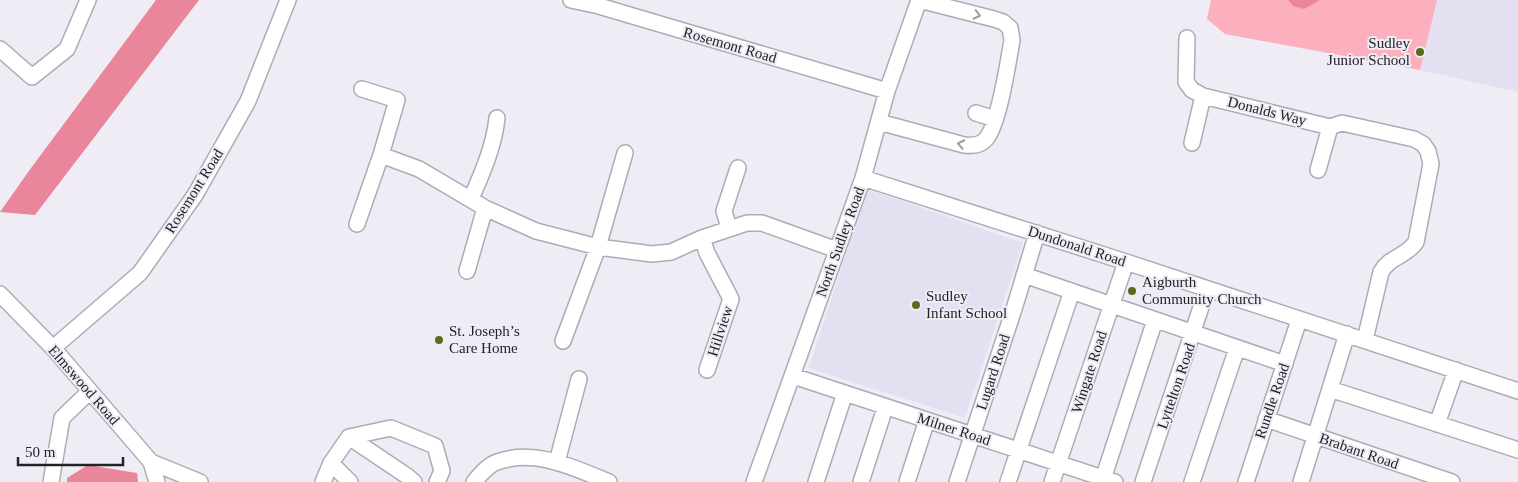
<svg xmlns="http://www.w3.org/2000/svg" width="1518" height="482" viewBox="0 0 1518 482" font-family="'Times New Roman',serif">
<rect width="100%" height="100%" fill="#efecf6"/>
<path fill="#e4e0f1" d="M1211 0H1518V92L1420 70 1225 34 1207 19Z
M867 189 1023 243 965 418 809 368Z"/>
<path fill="#fcafbd" d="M1211 0H1437L1420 70 1225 34 1207 19Z"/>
<path fill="#ea869c" d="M156 0H199L35 215 0 212 31 168Z
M1288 0H1320L1304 9 1293 6Z
M88 465 137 473 138 482H67V478Z"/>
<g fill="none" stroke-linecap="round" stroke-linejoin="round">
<defs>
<path id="minor" d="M571 0 599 6 887 91
M1187 38 1186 82 1192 90 1203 96 1330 127 1342 123 1414 139 1423 144 1428 151 1431 164 1416 242C1406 257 1390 256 1381 272L1365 340
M0 49 32 77 67 49 88 0
M976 113 995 119
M879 122 964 145C972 146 980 146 986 139 999 124 1008 63 1012 40L1010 28 1003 22 994 19 919 0
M1192 143 1203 96
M381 155 419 169 485 208 536 231 598 247 652 254 671 252 702 238 747 223H762L837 250
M1318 170 1330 127
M863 178 1126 262 1518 391
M471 199C482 173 494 147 497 118
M357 224 381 155 397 100 362 89
M729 228 724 211 738 168
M702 238 707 253 731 299 707 370
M467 271 485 208
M1024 275 1285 364
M0 294 53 348 151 462 157 482
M563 341 598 247 625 153
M53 348 140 273 195 195 248 101 288 0
M793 376 1115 482
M1330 389 1518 450
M1266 419 1452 482
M1437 424 1456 370
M349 437 391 428 435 446 442 471 437 482
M151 462 200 482
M557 462 579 379
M331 463 350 482
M51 482 62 418 90 391
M323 482 331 463 349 437 407 476 414 482
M474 482C480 475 488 465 497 462 535 448 574 468 609 482
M754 482 863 178 887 91 919 0
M816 482 845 393
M861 482 885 408
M907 482 927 420
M957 482 1014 309 1037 233
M1008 482 1072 291
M1052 482 1126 262
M1102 482 1155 320
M1143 482 1207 289
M1192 482 1237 348
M1246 482 1299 320
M1301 482 1347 334"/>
</defs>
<use href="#minor" stroke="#adabb5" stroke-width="18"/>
<use href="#minor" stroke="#fff" stroke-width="15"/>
</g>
<defs><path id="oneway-chevron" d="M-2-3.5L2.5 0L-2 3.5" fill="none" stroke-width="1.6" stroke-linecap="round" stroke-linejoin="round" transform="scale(1.25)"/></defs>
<g stroke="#9c9c9d">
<use href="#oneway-chevron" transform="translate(977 15) rotate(14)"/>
<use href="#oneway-chevron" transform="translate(961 144) rotate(-168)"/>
</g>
<g fill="#566d1d" stroke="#efecf6" stroke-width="2">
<circle cx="1420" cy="52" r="5"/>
<circle cx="1132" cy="291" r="5"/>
<circle cx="916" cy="305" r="5"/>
<circle cx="439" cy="340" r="5"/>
</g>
<g text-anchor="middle" stroke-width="4" stroke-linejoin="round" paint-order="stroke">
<g font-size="15" fill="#232326" stroke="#efecf6" text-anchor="start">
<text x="1410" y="48" text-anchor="end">Sudley<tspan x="1410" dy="17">Junior School</tspan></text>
<text x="1142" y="287">Aigburth<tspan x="1142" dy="17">Community Church</tspan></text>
<text x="926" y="301">Sudley<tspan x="926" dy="17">Infant School</tspan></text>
<text x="449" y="336">St. Joseph’s<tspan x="449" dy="17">Care Home</tspan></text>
</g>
<g font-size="15" fill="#232326" stroke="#efecf6">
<text transform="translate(730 45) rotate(16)" y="5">Rosemont Road</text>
<text transform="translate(1267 111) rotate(14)" y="5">Donalds Way</text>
<text transform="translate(194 191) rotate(-58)" y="5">Rosemont Road</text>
<text transform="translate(840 242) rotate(-70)" y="5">North Sudley Road</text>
<text transform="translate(1077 246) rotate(18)" y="5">Dundonald Road</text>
<text transform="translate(720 331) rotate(-72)" y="5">Hillview</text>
<text transform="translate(993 372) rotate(-72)" y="5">Lugard Road</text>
<text transform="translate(1089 372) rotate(-72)" y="5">Wingate Road</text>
<text transform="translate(84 385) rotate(49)" y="5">Elmswood Road</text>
<text transform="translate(1176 386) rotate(-71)" y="5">Lyttelton Road</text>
<text transform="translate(1272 401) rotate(-71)" y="5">Rundle Road</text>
<text transform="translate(954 429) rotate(18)" y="5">Milner Road</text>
<text transform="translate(1359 451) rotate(19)" y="5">Brabant Road</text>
</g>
</g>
<path d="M18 457v8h105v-8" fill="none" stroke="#232326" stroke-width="2.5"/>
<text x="25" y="457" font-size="15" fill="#232326" stroke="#efecf6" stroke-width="4" paint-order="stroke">50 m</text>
</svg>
